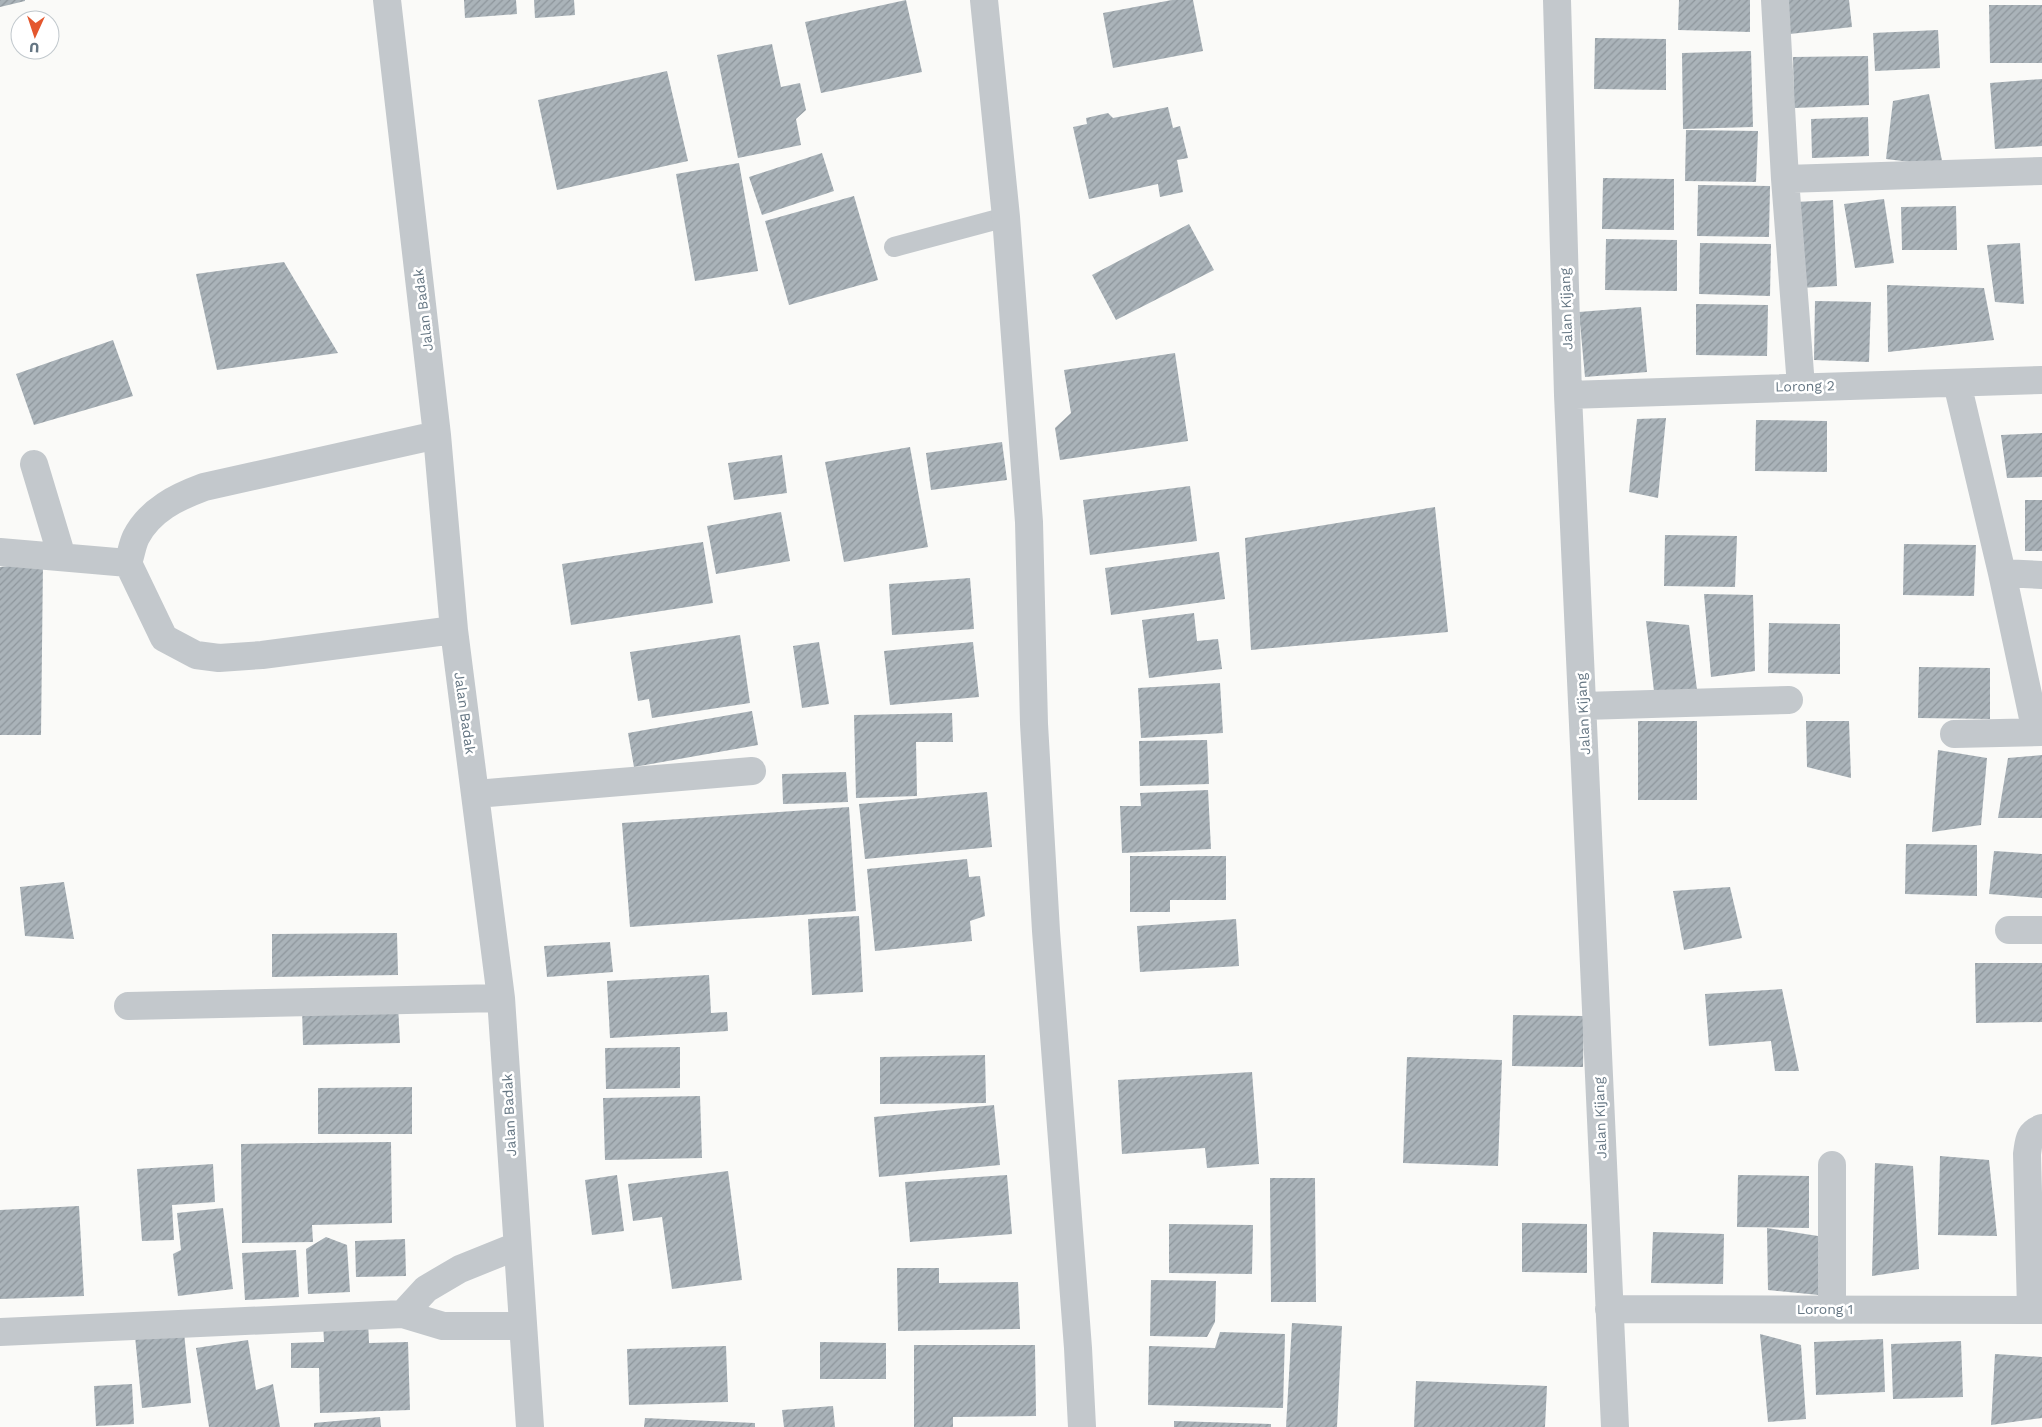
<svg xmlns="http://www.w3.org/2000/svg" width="2042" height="1427" viewBox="0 0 2042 1427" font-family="'Work Sans',sans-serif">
<defs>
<pattern id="building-hatch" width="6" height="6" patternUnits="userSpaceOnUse" patternTransform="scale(1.25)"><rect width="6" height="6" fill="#aab3b9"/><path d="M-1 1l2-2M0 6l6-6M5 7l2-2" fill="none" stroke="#8e969c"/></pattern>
</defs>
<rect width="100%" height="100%" fill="#fafaf8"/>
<path fill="url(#building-hatch)" d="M0 0H25V1L0 7Z
M464 0H516L517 14 465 18Z
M534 0H574L575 15 535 18Z
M906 0 922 72 821 93 805 22Z
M1172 0H1193L1203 51 1113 68 1103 13Z
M1679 0H1750V32L1678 30Z
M1785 0H1849L1852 27 1790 34Z
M1989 5H2042V63H1990Z
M1938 30 1940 68 1875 71 1873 33Z
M1595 38 1666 39V90L1594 89Z
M772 44 781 87 800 83 806 110 796 119 801 145 738 158 717 55Z
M1751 51 1753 127 1683 129 1682 53Z
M1868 56 1869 105 1794 108 1793 57Z
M667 71 688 161 557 190 538 100Z
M2042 79V146L1995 149 1990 83Z
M1929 94 1943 166 1886 159 1893 101Z
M1168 107 1173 128 1180 126 1188 158 1177 160 1183 192 1160 197 1158 184 1089 199 1073 127 1087 124 1086 118 1108 113 1113 118Z
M1868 117 1869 156 1812 158 1811 119Z
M1686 130 1758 131 1756 182 1685 181Z
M822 153 834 191 762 215 749 177Z
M739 163 758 271 695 281 676 174Z
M1603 178 1674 179V230L1602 229Z
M1698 185 1770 186 1769 237 1697 236Z
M854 196 878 280 789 305 765 221Z
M1884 199 1894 263 1855 268 1844 204Z
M1833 200 1837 286 1800 288 1796 202Z
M1956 206 1957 250H1902L1901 207Z
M1189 224 1214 270 1116 320 1092 275Z
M1606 239 1677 240V291L1605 290Z
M1700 243 1771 244 1770 296 1699 294Z
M2020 243 2024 304 1995 302 1987 245Z
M284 262 338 353 217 370 196 274Z
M1887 285 1984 288 1994 340 1888 352Z
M1815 301 1871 302 1869 362 1814 360Z
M1696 304 1768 305 1767 356 1696 355Z
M1641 307 1647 372 1585 377 1579 312Z
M113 340 133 396 34 425 16 374Z
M1175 353 1188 441 1060 460 1055 428 1071 413 1064 370Z
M1666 418 1658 498 1629 492 1637 419Z
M1756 420 1827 421V472L1755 471Z
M2042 433V477L2007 478 2001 435Z
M1002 442 1007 480 931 490 926 453Z
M910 447 928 547 844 562 825 462Z
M782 455 787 493 734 500 728 463Z
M1190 486 1197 541 1090 555 1083 500Z
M2025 500H2042V551H2025Z
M1435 507 1448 632 1251 650 1245 538Z
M781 512 790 561 716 574 707 526Z
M1665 535 1737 536 1735 587 1664 586Z
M703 542 713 603 571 625 562 564Z
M1904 544 1976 545 1974 596 1903 595Z
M1219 552 1225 599 1111 615 1105 568Z
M43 562 41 735H0V567Z
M970 578 974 629 892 635 889 584Z
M1704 594 1753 595 1755 671 1711 677Z
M1194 613 1197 641 1218 639 1222 669 1149 678 1142 620Z
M1646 621 1689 625 1697 690 1655 700Z
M1769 623 1840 624V674L1768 673Z
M740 635 750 703 652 718 649 699 638 701 630 652Z
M819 642 829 704 802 708 793 646Z
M973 642 979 697 890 705 884 651Z
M1919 667 1990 668V719L1918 718Z
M1220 683 1223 733 1141 738 1138 688Z
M752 711 758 745 634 767 628 733Z
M952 713 953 742H916L917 796 856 798 854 715Z
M1638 721H1697V800H1638Z
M1806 721H1849L1851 778 1807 767Z
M1207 740 1209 784 1140 786 1139 741Z
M1938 750 1987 758 1981 825 1932 832Z
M2042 755V818H1998L2008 758Z
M846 772 848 802 783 804 782 774Z
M1208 790 1211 849 1122 853 1120 806H1141L1140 793Z
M987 792 992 847 865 859 859 804Z
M849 807 856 911 630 927 622 823Z
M1906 844 1977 845V896L1905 894Z
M1994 851 2042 854V898L1989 894Z
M1130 856H1226V900H1170V912H1130Z
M967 859 969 877 980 876 985 916 970 921 972 941 875 951 867 869Z
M64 882 74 939 25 936 20 887Z
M1730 887 1742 938 1684 950 1673 891Z
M859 916 863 992 812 995 808 919Z
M1236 919 1239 966 1140 972 1137 926Z
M397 933 398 975 272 977V934Z
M610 942 613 972 547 977 544 946Z
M1975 963H2042V1022L1976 1023Z
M709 975 711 1013 727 1012 728 1031 610 1038 607 981Z
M1782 989 1799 1071H1775L1771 1041 1709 1046 1705 994Z
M398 1005 400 1043 303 1045 302 1007Z
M1513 1015 1584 1016 1583 1067 1512 1066Z
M680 1047V1088L606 1089 605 1048Z
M985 1055 986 1103 880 1104V1057Z
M1407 1057 1502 1060 1498 1166 1403 1163Z
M1252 1072 1259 1164 1207 1168 1205 1148 1122 1154 1118 1080Z
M412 1087V1134H318V1088Z
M700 1096 702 1158 605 1160 603 1098Z
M994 1105 1000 1165 879 1177 874 1117Z
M391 1142 392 1223 312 1225 313 1242 242 1243 241 1144Z
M1940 1156 1989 1160 1997 1236 1938 1235Z
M1875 1163 1913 1166 1919 1269 1872 1276Z
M213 1164 215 1202 172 1205 174 1240 142 1241 137 1169Z
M728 1171 742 1280 672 1289 662 1217 633 1221 628 1184Z
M617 1175 624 1231 592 1235 585 1180Z
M1007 1175 1012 1234 910 1242 905 1182Z
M1738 1175 1809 1176V1228L1737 1227Z
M1270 1178H1315L1316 1302H1271Z
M79 1206 84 1296 0 1299V1210Z
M223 1208 233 1289 178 1296 173 1254 181 1250 177 1213Z
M1522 1223 1587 1224V1273L1522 1272Z
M1169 1224 1253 1225 1252 1274 1169 1273Z
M1767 1228 1818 1236 1819 1295 1768 1290Z
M1653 1232 1724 1234 1723 1284 1651 1283Z
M326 1237 347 1245 350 1292 308 1294 306 1249Z
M405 1239 406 1276 356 1277 355 1241Z
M296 1250 299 1297 245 1300 242 1253Z
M897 1268H939V1283L1018 1282 1020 1329 898 1331Z
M1151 1280 1216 1281 1215 1322 1207 1337 1150 1336Z
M368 1321 369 1343 408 1342 410 1410 320 1413 319 1368H291V1343L324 1342 323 1322Z
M1292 1323 1342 1326 1337 1427H1286Z
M184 1332 191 1403 142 1408 135 1336Z
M1220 1332 1285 1334 1283 1408 1148 1405 1149 1346 1215 1348Z
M1760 1334 1801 1345 1806 1419 1768 1422Z
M1883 1339 1885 1392 1816 1395 1814 1342Z
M248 1340 256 1390 273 1384 280 1427H209L196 1348Z
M1961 1341 1963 1397 1893 1399 1891 1344Z
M820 1342 886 1343V1379H820Z
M914 1345H1035L1036 1416 953 1417V1427H914Z
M726 1346 728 1402 629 1405 627 1349Z
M1995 1354 2042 1357V1418L1991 1425Z
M1416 1381 1547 1386 1545 1427H1414Z
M132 1384 134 1424 96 1426 94 1386Z
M833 1406 835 1427H784L782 1410Z
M380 1417 381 1427H314V1423Z
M645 1418 755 1423V1427H644Z
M1174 1421 1271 1424V1427H1174Z"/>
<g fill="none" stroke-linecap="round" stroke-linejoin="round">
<path stroke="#c3c8cc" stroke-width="20" d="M894 247 1006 217"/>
<path stroke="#c3c8cc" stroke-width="28" d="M387 0 437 435 454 630 501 998 530 1427
M984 0 1006 217 1029 522 1034 724 1046 931 1078 1348 1082 1427
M1557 0 1568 395 1615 1427
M1775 0 1785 179 1801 386
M1785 179 2042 171
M1957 383 2002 573 2036 732
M1568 395 2042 380
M34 464 62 557
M0 552 128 563C131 555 132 545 136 537 150 510 177 497 204 487L437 435
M128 563 164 638 196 655 219 658 262 655 454 630
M2002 573 2042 575
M1583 706 1789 700
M1954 734 2042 732
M476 794 752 771
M2009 930H2042
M128 1006 501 998
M1832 1308V1165
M1609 1309 2042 1310
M2031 1310 2027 1154C2029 1141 2028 1133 2042 1128
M403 1314 443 1326H523
M0 1332 403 1314 426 1289 460 1269 517 1246"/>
</g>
<g text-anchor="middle" stroke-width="5" stroke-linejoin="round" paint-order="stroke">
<g font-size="14" fill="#657683" stroke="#fff">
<text transform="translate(1566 309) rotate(-92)" y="5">Jalan Kijang</text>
<text transform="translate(423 310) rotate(-97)" y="5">Jalan Badak</text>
<text transform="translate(1805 386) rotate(-1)" y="5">Lorong 2</text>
<text transform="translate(465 713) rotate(82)" y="5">Jalan Badak</text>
<text transform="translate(1583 714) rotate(-93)" y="5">Jalan Kijang</text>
<text transform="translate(509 1115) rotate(-93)" y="5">Jalan Badak</text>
<text transform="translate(1600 1118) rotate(-92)" y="5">Jalan Kijang</text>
<text x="1825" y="1314">Lorong 1</text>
</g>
</g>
<g transform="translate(35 35) rotate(183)"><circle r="24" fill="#ffffff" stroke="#c1c8cd"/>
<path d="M0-4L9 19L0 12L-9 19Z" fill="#e4572e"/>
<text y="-8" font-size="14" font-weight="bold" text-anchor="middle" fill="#657683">U</text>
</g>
</svg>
